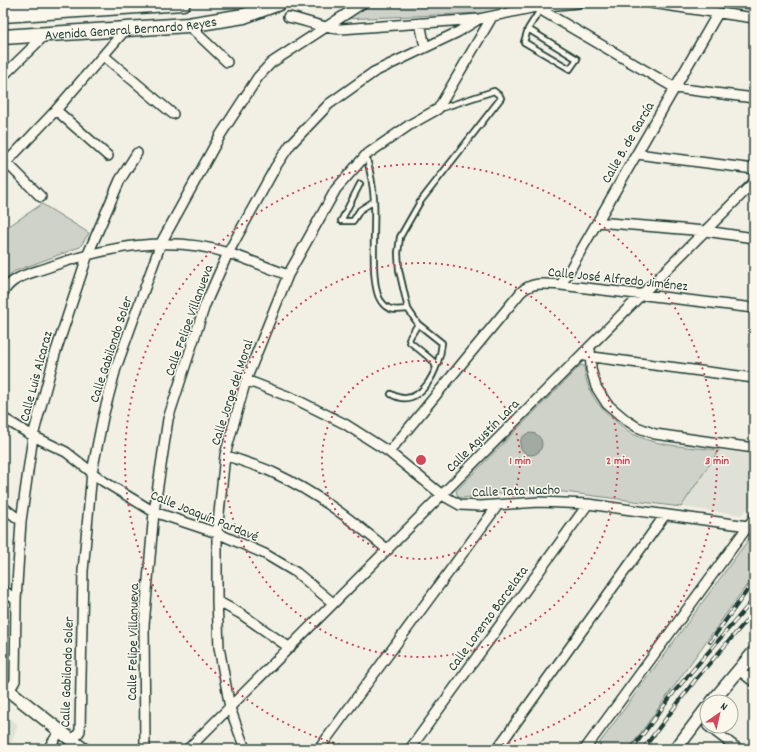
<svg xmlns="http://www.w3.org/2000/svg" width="757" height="752" viewBox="0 0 757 752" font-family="Dekko,sans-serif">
<rect width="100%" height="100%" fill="#f2f0e5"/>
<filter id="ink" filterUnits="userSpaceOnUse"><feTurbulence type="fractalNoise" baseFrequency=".025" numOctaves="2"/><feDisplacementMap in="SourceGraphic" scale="8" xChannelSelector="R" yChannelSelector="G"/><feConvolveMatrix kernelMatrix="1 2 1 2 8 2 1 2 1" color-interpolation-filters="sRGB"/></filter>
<g filter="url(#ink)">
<path fill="#e0e1d6" d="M719 450 754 455V504L741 515 681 507Z
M3 712 18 725 9 749H3Z"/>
<path fill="#cfd2c8" stroke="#77887e" d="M374 3H548L481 13 344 19Z
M702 3H754V10Z
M42 204 89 233 80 247 15 271 3 279V230Z
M581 365 584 366C586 389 595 403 612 418 620 424 628 432 637 436 662 447 693 447 719 450L681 507 548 490 521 491 462 498 458 497 456 491Z
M754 532V575L629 749H595Z"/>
<path fill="#a2aba1" stroke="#6e7f75" d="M520 444a11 11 0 1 1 22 0a11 11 0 1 1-22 0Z"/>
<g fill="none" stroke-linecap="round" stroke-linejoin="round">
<defs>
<path id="lane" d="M528 29 524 42 570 69 577 59 528 29 540 10
M366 155C370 170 373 184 374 200 376 223 369 285 381 301 388 312 397 310 408 309
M360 184 341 221H353L360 210 374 201
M436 367 433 361 410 342 409 339 418 324 408 309 399 270 398 253 400 237 420 202 501 98 500 96 494 91 439 109
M391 394C421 412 440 367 442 343L418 324"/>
<path id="street" d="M651 3 754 18
M3 5C20 5 31 1 44 13
M536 7 675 88 754 98
M288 17C306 20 323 29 341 29L479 19 536 7 578 3
M420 23 425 47
M188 25 227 62
M104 56 173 114
M3 76 45 35
M56 110 108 156
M637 154 754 169
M6 162 41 197
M3 166 56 110 126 29
M597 222 705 231 754 238
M561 285 718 13
M3 293C11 276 33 273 49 267 106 247 169 234 228 253 248 259 268 268 288 275
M590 347 591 369 596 387 607 404 626 420 637 427 655 434 754 448
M585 356 754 378
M246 380 295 399 345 424 389 452 442 495 460 505 480 506 539 502 588 504 748 526
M3 418 33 436 66 452 103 481 154 512 217 533 265 554 297 573 333 603
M389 452 521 292C532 281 547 284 561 285L754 308
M225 455C241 461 259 466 274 473 317 493 353 521 388 550
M3 507 21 521
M3 590 16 600
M217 601 241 614 290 648
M739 670 754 682
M9 691 15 681 16 600 21 521 33 436 55 354 88 254 120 180 137 153
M708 726 738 749
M73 741 80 731 83 571 92 472 103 417 116 368 161 243 221 134 258 77 271 63 363 3
M48 749 60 731
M145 749 144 625 154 512 168 419 205 305 228 253 276 166 290 145 329 104 374 72 458 32 479 19
M188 749 754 182
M245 749 230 708 219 647 217 601V533L225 455 246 380 288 275 336 189 366 155 411 124 438 109 492 17
M319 749 498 505
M410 749 588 504
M497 749 665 515
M585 749 754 518"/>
<path id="secondary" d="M3 686 83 749
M712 702 754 652
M676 749 707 708"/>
<g id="primary">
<path d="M3 15 183 3"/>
<path id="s1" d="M3 37 188 25 244 16 279 3"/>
</g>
</defs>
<use href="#lane" stroke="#1f3d34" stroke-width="8"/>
<use href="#street" stroke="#1f3d34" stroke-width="12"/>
<use href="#secondary" stroke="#1f3d34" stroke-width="15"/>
<use href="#primary" stroke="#1f3d34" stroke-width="17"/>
<use href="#lane" stroke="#fbf7ec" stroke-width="4.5"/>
<use href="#street" stroke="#fbf7ec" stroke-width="9"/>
<use href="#secondary" stroke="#fbf7ec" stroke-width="12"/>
<use href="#primary" stroke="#fbf7ec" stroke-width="14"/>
<defs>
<path id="rail" d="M710 642 754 581
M632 749 674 692 754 599
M643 749 696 679 754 612"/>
</defs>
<use href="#rail" stroke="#1f3d34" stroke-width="4"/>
<use href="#rail" stroke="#fbf7ec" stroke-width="2.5" stroke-dasharray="8" stroke-linecap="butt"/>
</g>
</g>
<g fill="none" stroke="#d1495b" stroke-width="2" stroke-dasharray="2 4">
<circle cx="421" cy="460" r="99"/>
<circle cx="421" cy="460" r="197"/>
<path d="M357 749A296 296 0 1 1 485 749"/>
</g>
<g text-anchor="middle" stroke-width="3" stroke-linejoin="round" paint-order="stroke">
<g font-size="14" fill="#1f3d34" stroke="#fbf7ec">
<text dy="5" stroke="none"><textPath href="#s1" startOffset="128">Avenida General Bernardo Reyes</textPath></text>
<text transform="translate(627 142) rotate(-60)" y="5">Calle B. de García</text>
<text transform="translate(618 278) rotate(6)" y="5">Calle José Alfredo Jiménez</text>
<text transform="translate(188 320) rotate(-70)" y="5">Calle Felipe Villanueva</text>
<text transform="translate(110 349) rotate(-72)" y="5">Calle Gabilondo Soler</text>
<text transform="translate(35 376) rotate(-75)" y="5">Calle Luis Alcaraz</text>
<text transform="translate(231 392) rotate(-72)" y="5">Calle Jorge del Moral</text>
<text transform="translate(482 435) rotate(-45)" y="5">Calle Agustín Lara</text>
<text transform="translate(516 490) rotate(-2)" y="5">Calle Tata Nacho</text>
<text transform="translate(205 515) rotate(22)" y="5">Calle Joaquín Pardavé</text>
<text transform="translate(487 618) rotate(-54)" y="5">Calle Lorenzo Barcelata</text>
<text transform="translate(132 642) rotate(-89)" y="5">Calle Felipe Villanueva</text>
<text transform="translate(66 672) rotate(-88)" y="5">Calle Gabilondo Soler</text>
</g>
</g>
<circle cx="421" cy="460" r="6" fill="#d1495b" stroke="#fbf7ec" stroke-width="2"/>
<g font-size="12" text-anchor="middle" font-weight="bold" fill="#d1495b" stroke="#fbf7ec" stroke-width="3" stroke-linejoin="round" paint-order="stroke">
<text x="520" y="464">1 min</text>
<text x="618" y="464">2 min</text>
<text x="717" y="464">3 min</text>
</g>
<rect width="757" height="752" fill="none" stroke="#fbf7ec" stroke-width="16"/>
<rect x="8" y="8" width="741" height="736" fill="none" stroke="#1f3d34" stroke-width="1.5" filter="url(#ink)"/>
<g transform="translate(719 714) rotate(34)"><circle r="19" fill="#fbf7ec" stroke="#a3ada2"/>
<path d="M0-3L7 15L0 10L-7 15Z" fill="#d1495b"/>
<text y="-6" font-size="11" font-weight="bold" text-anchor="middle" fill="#1f3d34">N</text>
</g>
</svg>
